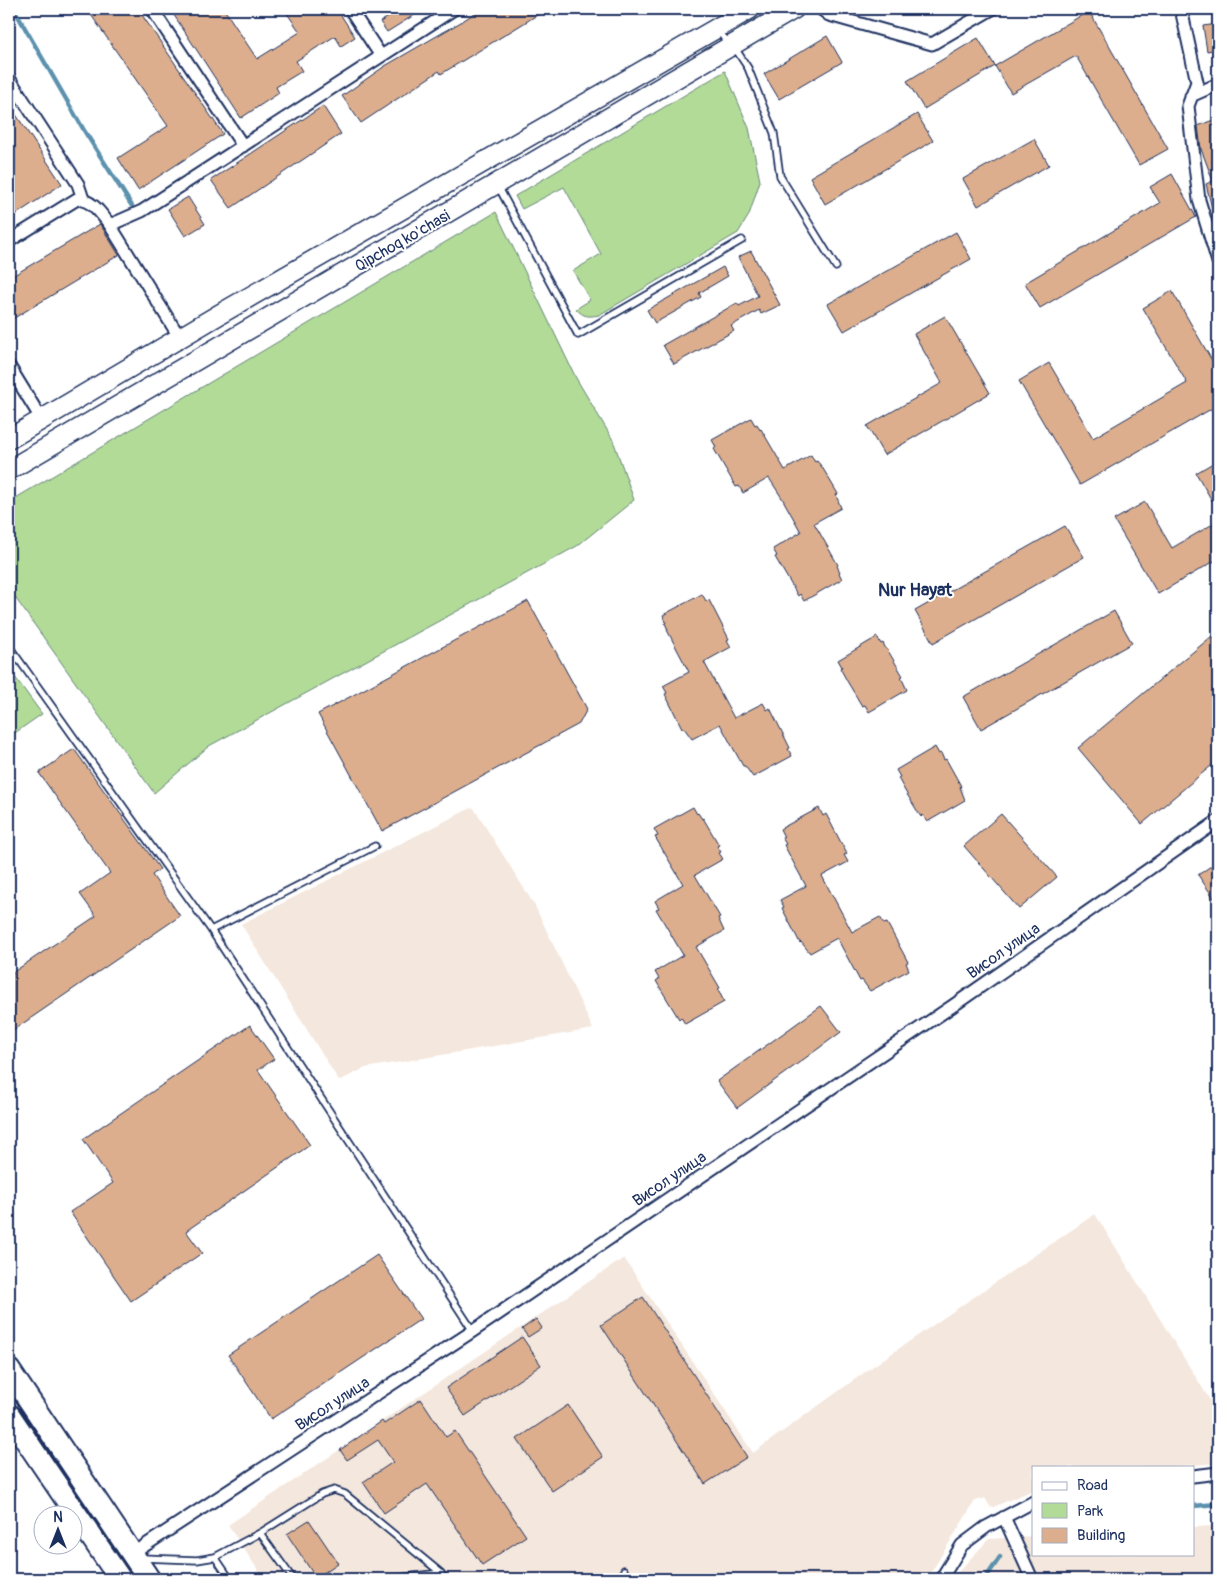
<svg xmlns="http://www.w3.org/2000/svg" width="1227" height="1588" viewBox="0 0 1227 1588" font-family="Pangolin,sans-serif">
<rect width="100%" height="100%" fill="#fff"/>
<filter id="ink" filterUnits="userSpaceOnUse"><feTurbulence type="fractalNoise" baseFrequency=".02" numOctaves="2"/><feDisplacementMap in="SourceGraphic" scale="10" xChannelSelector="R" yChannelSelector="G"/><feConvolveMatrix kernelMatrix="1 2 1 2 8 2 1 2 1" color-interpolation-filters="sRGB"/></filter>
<g filter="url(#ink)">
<path fill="#f4e7dd" d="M473 807 535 906 593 1029 365 1068 339 1081 241 924Z
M1095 1214 1218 1413V1463L1168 1467H1033V1490L991 1508 985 1498 975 1501 927 1579H264L228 1525 624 1258 753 1453 872 1367Z
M1218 1526V1579H953L957 1573 989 1539 1033 1536V1554H1193V1527Z"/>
<path fill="#b2db97" stroke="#66857a" d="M725 71 749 128 760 181 749 215 738 233 599 315C588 317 584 317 576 309L590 300 573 271 601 254 564 187 522 209 515 196Z
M496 212 576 378 613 440 634 500 577 546 209 746 154 793 9 589V502Z
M9 669 42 714 9 737Z"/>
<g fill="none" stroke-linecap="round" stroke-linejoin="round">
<path stroke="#5b91ae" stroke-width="4.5" d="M14 9 85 132 132 206
M1193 1506 1218 1504
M985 1579 1000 1557"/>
</g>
<path fill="#dcae8d" stroke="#1b2f5e" d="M87 9H138L223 134 138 190 118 158 168 126Z
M170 9H224L257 59 300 32 284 9H337L355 37 341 46 335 36 296 61 302 71 276 87 279 93 241 118Z
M402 9H424L387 32 380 22Z
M481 9H547L441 74 439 71 361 123 342 96 385 66 461 22Z
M1089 11 1168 149 1139 165 1076 56 1011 93 995 66Z
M1218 24V49L1207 51 1203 26Z
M827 36 842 62 779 99 764 74Z
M978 38 995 66 924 109 907 81Z
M9 104 62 184 9 219Z
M323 106 341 134 231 208 211 180Z
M917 114 933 141 825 204 810 177Z
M1218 118V216L1214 217 1206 184 1213 181 1201 149 1198 126Z
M1034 139 1049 165 978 206 963 179Z
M1172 174 1196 217 1040 308 1025 283 1160 203 1150 187Z
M188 197 205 224 185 236 168 209Z
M100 224 119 255 9 321V278Z
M956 232 971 259 844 331 828 304Z
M751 251 780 305 761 314 759 310 731 326 734 331 674 364 663 345 737 303 739 306 758 296 738 257Z
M723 267 728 276 699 293 701 297 655 323 647 310Z
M1172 291 1218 371V405L1080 485 1019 381 1049 363 1093 438 1187 383 1143 308Z
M945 316 990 393 884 455 867 426 942 383 914 334Z
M751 418 755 425 757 424 760 430 761 429 785 470 811 455 815 462 817 461 822 467 838 494 836 495 841 508 814 523 838 565 837 566 840 572 839 573 842 579 804 601 800 594 798 596 775 557 777 556 773 549 801 532 782 498 769 478 743 493 739 486 736 487 714 449 716 447 712 440Z
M1218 460V511L1196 473Z
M1145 502 1172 548 1218 521V559L1158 594 1114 520Z
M1065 526 1084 557 933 643 915 611Z
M702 594 706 601 709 600 729 639 727 640 731 647 704 662 734 718 763 703 767 710 770 708 790 748 788 749 792 756 753 777 745 766H743L720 724 692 739 684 728H682L665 694 667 693 663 686 689 672 667 630H668L665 623 666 622 663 615Z
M528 601 587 709 579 724 382 831 318 714Z
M1114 611 1132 643 981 729 963 697Z
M1212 636 1218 643V760L1142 824 1078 748Z
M877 637 881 644 883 643 886 649H887L903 676 901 677 907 690 869 712 865 705 862 706 847 681 840 668 842 667 838 660Z
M935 747 939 754 941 753 944 760 946 759 961 786 960 787 965 800 927 822 923 815 921 817 905 791 898 778 900 777 896 770Z
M74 749 160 869 152 875 180 916 9 1033V975L96 916 80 894 110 873 39 773Z
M693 807 697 814 698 813 702 819 703 818 719 845 717 846 721 852 719 853 723 859 695 875 720 917 718 918 724 931 696 947 720 988 718 989 724 1002 685 1024 681 1017 679 1019 656 981 659 979 655 972 683 955 656 909 659 908 655 901 683 884 655 837 658 836 654 829Z
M819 808 823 816 826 814 847 854 844 855 848 862 822 876 852 932 880 917 884 924 887 923 908 962 906 963 909 970 870 991 862 980 860 981 837 938 810 953 801 942 800 943 782 908 784 907 780 900 806 886 784 845 786 844 782 838 784 837 780 829Z
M1001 814 1057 877 1019 909 964 846Z
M1218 861V904L1198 875Z
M821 1006 841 1032 737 1108 717 1081Z
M250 1025 274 1059 258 1070 310 1145 186 1231 202 1253 131 1301 70 1212 113 1183 83 1139Z
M377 1255 421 1319 271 1419 228 1355Z
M643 1297 747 1457 705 1484 601 1325Z
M536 1319 542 1328 528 1337 522 1329Z
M522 1337 541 1365 465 1416 446 1388Z
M421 1399 446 1437 455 1431 526 1536 482 1565 427 1484 384 1513 363 1482 393 1462 378 1440 347 1460 340 1450 382 1421 384 1424Z
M568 1405 603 1457 552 1491 517 1439Z
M309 1520 338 1563 316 1578 287 1534Z"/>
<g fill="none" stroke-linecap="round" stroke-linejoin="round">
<defs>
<path id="lane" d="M723 37 733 45 748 68 774 133 780 176 836 267
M498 186 578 335 742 240
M9 646 211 930 473 1331
M211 930 375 846
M260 1533 293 1579
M215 1557 230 1579
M142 1558 197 1560 215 1557 260 1533 322 1494 334 1490 345 1494 441 1573 444 1579
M624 1570 626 1579
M388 1579 441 1573"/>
<path id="street" d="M152 9 243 146
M350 9 381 56
M821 9 829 15 932 44 992 9
M1181 9 1197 82 1188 106 1199 200 1218 262
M9 78 78 184 83 199
M1191 96 1218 84
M110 225 180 338
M9 241 77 199C93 200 101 214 110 225L142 211 454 9
M9 366 42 420
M1193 1476 1218 1473
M1004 1517 1032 1579
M132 1554 473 1331 954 1005 1218 821
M941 1579 962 1545 986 1527 1033 1502"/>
<path id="primary" d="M9 439 220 314 750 9
M9 470 794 9"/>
<path id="highway" d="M9 1370 149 1579
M9 1415 120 1579"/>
</defs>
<use href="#lane" stroke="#1b2f5e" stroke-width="9"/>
<use href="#street" stroke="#1b2f5e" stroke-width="15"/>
<use href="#primary" stroke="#1b2f5e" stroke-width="22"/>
<use href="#highway" stroke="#1b2f5e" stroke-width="25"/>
<use href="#lane" stroke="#fff" stroke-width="5.5"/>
<use href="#street" stroke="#fff" stroke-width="11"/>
<use href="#primary" stroke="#fff" stroke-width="19"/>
<use href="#highway" stroke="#fff" stroke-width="21"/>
</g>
</g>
<g text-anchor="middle" stroke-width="4" stroke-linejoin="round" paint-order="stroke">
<g font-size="16" fill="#1b2f5e" stroke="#fff">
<text transform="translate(402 240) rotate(-30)" y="6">Qipchoq ko'chasi</text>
<text transform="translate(1003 950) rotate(-35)" y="6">Висол улица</text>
<text transform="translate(669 1178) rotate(-34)" y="6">Висол улица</text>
<text transform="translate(332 1403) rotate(-33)" y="6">Висол улица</text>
</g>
<g font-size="18" font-weight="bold" fill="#1b2f5e" stroke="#fff">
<text x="915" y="596">Nur Hayat</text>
</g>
</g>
<rect width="1227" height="1588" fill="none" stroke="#fff" stroke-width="30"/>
<rect x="15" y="15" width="1197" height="1558" fill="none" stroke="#1b2f5e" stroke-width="2" filter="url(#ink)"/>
<rect x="1032" y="1466" width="162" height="90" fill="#ffffff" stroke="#a4acbf"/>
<rect x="1042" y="1482" width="25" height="8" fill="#ffffff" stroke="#a4acbf"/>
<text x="1077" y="1490" font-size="15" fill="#1b2f5e">Road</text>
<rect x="1042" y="1503" width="25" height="15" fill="#b2db97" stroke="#a4acbf"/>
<text x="1077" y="1516" font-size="15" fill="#1b2f5e">Park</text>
<rect x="1042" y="1528" width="25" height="15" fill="#dcae8d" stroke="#a4acbf"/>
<text x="1077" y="1540" font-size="15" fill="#1b2f5e">Building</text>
<g transform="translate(58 1530)"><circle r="24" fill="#ffffff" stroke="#a4acbf"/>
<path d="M0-4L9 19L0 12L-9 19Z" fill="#1b2f5e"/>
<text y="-8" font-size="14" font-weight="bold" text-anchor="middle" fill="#1b2f5e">N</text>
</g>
</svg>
